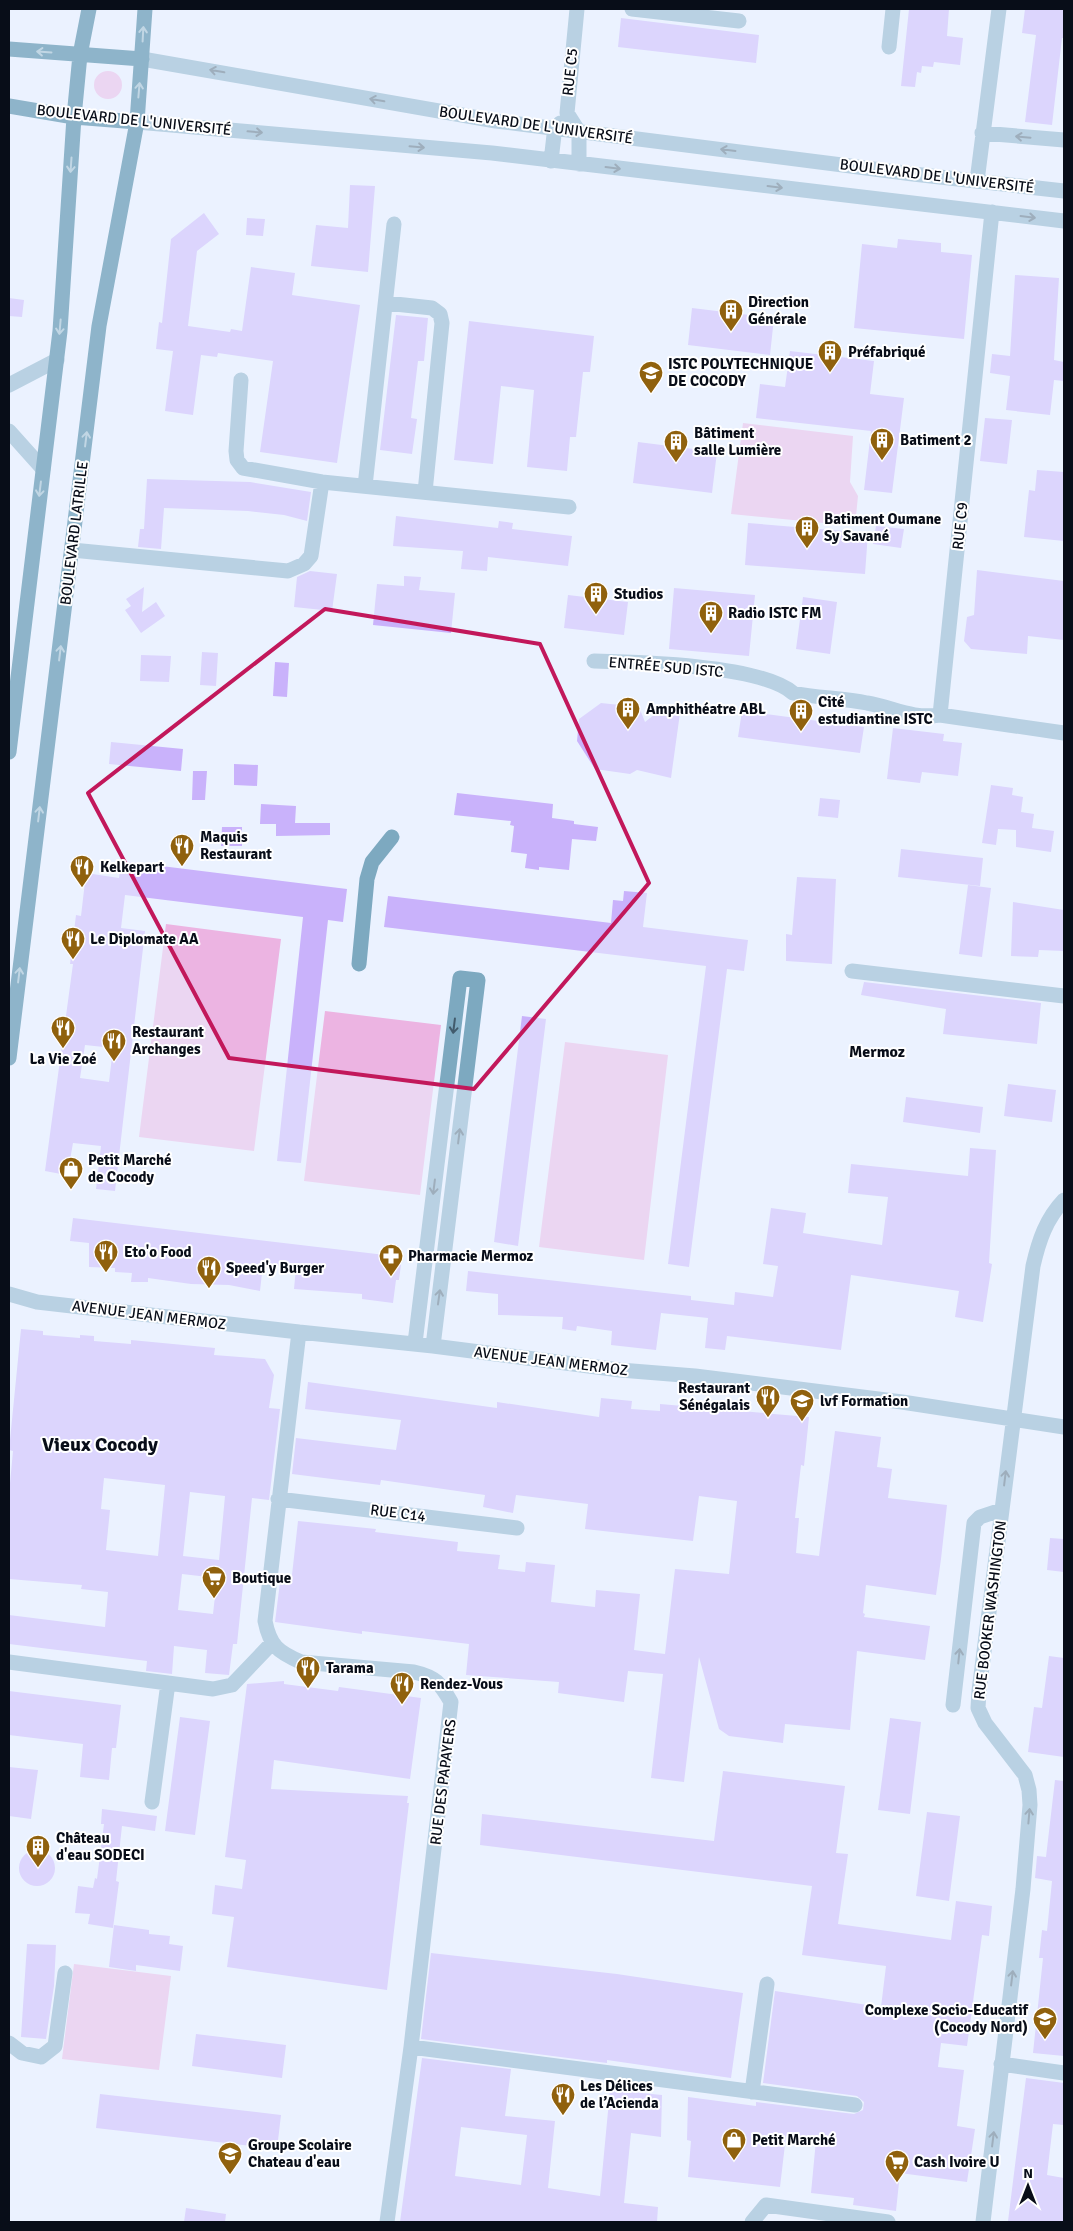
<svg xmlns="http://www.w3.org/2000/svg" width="1073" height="2231" viewBox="0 0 1073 2231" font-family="Signika,sans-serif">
<rect width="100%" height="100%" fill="#ebf2ff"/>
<path fill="#ecb4e2" d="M94 85a14 14 0 1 1 28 0a14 14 0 1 1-28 0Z
M743 423 853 436 850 482 858 496 855 526 731 514Z
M166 924 281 939 254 1151 139 1137Z
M325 1011 441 1025 420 1195 304 1181Z
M565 1042 668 1055 644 1260 539 1247Z
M74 1964 171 1976 159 2070 62 2059Z"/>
<path fill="#c9b2fb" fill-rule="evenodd" d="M909 9H949L947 36 963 38 960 65 934 62 933 67 922 66 921 73 917 72 915 87 901 86Z
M1025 9H1064V38H1062L1052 125 1025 122 1036 35 1022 33Z
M621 18 759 35 756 63 618 47Z
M350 185 375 186 368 272 311 266 316 225 348 228Z
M204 213 219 234 197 251 188 326 230 332 231 329 242 331 251 267 295 273 292 295 360 305 337 463 260 452 273 361 218 353 217 357 201 355 193 415 165 411 173 351 156 349 159 322 162 323 171 239Z
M247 218 265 219 263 236 246 235Z
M898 239 941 243V252L972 255 964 339 854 328 862 244 897 248Z
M1015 275 1059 278 1054 360 1064 362V381L1054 380 1050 415 1006 410 1010 376 990 373 992 354 1010 356Z
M9 298 24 300 22 317 9 316Z
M692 308 774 318 770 355 688 345Z
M396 315 428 318 424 361H418L411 418 417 419 412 454 380 450Z
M469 321 594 336 590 372H583L576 437H570L567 471 527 467 534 390 501 386 493 464 454 460Z
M790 351 874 361 870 394 904 398 892 493 864 490 871 431 756 418 760 384 785 387Z
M985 418 1012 420 1007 464 980 461Z
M638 442 717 452 712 493 633 483Z
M1037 470 1064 472V541L1024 537 1029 490 1035 491Z
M147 479 250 482 311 492 307 521 284 515 248 511 164 508 161 549 138 547 140 529H144Z
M396 516 498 528 499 521 513 523 512 529 572 536 568 566 488 557 487 571 461 569 463 551 393 546Z
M748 523 868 533 865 574 745 565Z
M876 526 904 529 901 548 873 544Z
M977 570 1064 581V640L1028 636 1027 654 971 649 964 641 967 617 974 615Z
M310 571 337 574 332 611 294 607 297 577Z
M404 576 421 577 419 590 455 593 451 633 373 625 377 584 404 586Z
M144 587 142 612 156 602 165 616 141 633 125 610 131 606 126 599Z
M674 588 755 595 749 656 669 649Z
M568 595 628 602 624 635 564 628Z
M803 597 837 602 830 654 796 649Z
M202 652 218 653 216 686 200 685Z
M141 655 171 656 169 682 140 681Z
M275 662 289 663 287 697 273 696Z
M601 703 639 707 645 722 660 710 680 713 671 778 637 770 630 774 595 769 577 741 579 719Z
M742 711 864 727 860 753 738 737Z
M893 728 944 734 943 741 962 743 958 776 922 772 920 783 887 779Z
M111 742 183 749 181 771 109 764Z
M234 764 258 765 257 786 234 785Z
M193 771H207L205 800H192Z
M991 785 1013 788 1012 795 1023 797 1021 812 1034 814 1032 828 1054 831 1051 852 1016 847V830L998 829 996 845 982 843Z
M457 793 553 804 552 818 574 821V824L598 827 596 841 572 839 569 870 539 867V870L525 868 527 854 511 852 514 826 510 825 511 821 454 815Z
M820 798 840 800 838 818 818 816Z
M261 804 296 806 295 823H330V835L276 836V824H260Z
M222 827H242V846H221Z
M901 849 983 858 980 886 898 877Z
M121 861 347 889 343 922 328 920 301 1163 277 1161 303 917 125 895 121 928 145 931 115 1191 96 1189 101 1146 73 1143 70 1160H63L61 1174 45 1171 73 964H70L76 915 81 916 86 873 119 878ZM85 1045 113 1048 109 1082 80 1078Z
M797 877 836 879 832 964 786 961V934L792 935Z
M968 885 991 888 982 957 959 954Z
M624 891 647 893 643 927 748 940 744 971 727 969 689 1267 668 1264 706 966 384 927 388 896 611 923 613 900 623 901Z
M1013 902 1064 910V951L1039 950 1038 957 1011 956Z
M864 982 1041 1003 1037 1044 943 1034 946 1009 861 995Z
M522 1016 546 1019 518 1246 494 1242Z
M1008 1084 1056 1090 1052 1122 1004 1116Z
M906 1097 983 1107 980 1133 903 1122Z
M970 1148 996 1150 989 1263 992 1264 983 1322 955 1317 959 1291 851 1275 841 1350 727 1336 725 1350 705 1348 708 1318 661 1313 656 1350 611 1345 612 1331 577 1326 576 1331 562 1329 563 1317 498 1315V1294L466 1291 468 1271 691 1296V1300L734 1305 735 1292 773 1297 778 1266 763 1264 771 1208 806 1213 803 1233 882 1245 888 1197 848 1193 851 1164 968 1176Z
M73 1218 402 1257 399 1280H396L393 1303 362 1299V1294L294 1289 296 1268 263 1264 260 1291 229 1285 191 1284 148 1278V1282H131L132 1273 115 1272V1268L89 1267V1243L70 1241Z
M21 1329 43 1331V1335L80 1338V1335L94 1336V1341L131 1344V1340L215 1348 214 1355 265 1359 274 1375 269 1408 280 1409 269 1500 252 1498 237 1644H233L229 1675 205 1673 207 1650 174 1646 172 1674 146 1671 147 1661 9 1644V1615L105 1627 108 1592 81 1589 82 1585 9 1579 10 1518 9 1517V1494L13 1451 9 1450ZM104 1478 165 1485 158 1556 106 1550 110 1510 101 1509ZM190 1492 225 1496 219 1560 183 1556ZM182 1574 217 1578 213 1614 178 1610Z
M308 1382 497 1408V1402L599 1417 601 1398 632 1401 631 1409 660 1411V1404L809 1417 804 1466 801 1465 795 1518H799L796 1553 819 1556 835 1431 881 1437 877 1467 892 1469 888 1498 947 1505 941 1559 936 1595 866 1585 863 1613 865 1614 864 1617 930 1626 925 1660 857 1651 850 1730 785 1724 783 1743 729 1736 719 1729 699 1657 684 1782 651 1778 663 1674 628 1671 624 1702 558 1693 559 1682 466 1675 469 1644 362 1631V1634L275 1622 281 1574 292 1575 298 1521 376 1529 375 1532 458 1542 457 1551 500 1555 498 1569 525 1572 526 1562 555 1565 551 1602 595 1607 596 1590 640 1594 634 1650 665 1654 675 1569 729 1574 737 1501 699 1496 693 1541 585 1529 588 1504 516 1495 513 1513 483 1507 485 1495 381 1480 380 1485 292 1474 296 1438 396 1450 401 1420 305 1409Z
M1050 1538 1064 1539V1572L1047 1570Z
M1049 1656 1064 1658V1757L1028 1752 1034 1707 1042 1708Z
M284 1681V1684L338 1691 339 1687 421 1698 410 1779 274 1760 271 1789 408 1796 407 1803H409L387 1990 227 1967 234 1917 212 1914 215 1885 242 1889 246 1860 225 1857 247 1684Z
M9 1691 121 1705 116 1748H112L109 1780 80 1777 83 1744 9 1735Z
M180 1717 210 1721 195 1835 165 1831Z
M890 1718 921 1722 910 1814 878 1810Z
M9 1767 38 1770 31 1819 9 1816Z
M723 1771 845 1786 836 1853 848 1854 838 1924 951 1940 956 1901 992 1906 989 1936 982 1935 967 2046 941 2043 938 2067 964 2070 957 2126 975 2129 967 2182 900 2173 896 2211 853 2205 854 2198 811 2193 816 2140 786 2136 780 2187 688 2177 691 2141 687 2140 688 2097 756 2106V2102L854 2114 863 2110 864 2102 857 2096 763 2083 775 1991 881 2007 886 1966 802 1955 812 1886 480 1845 482 1814 714 1841Z
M1055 1780 1064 1781V2056L1033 2053 1043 1958H1039L1042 1930 1047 1931 1052 1881 1035 1878 1037 1856 1046 1857Z
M102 1809 157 1816 155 1831 122 1826 116 1881 119 1882 113 1928 88 1924 90 1914 75 1913 78 1886 93 1888 95 1878 97 1879 104 1824H101Z
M927 1812 960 1816 949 1901 916 1896Z
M19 1868a18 18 0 1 1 36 0a18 18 0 1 1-36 0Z
M114 1925 149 1930V1934L170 1936 169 1944 183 1946 180 1971 136 1965V1971L109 1967Z
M27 1944 56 1945 54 1986 46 2039 21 2037Z
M431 1953 617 1974 743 1993 731 2078 607 2060V2063L421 2039Z
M196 2034 286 2045 282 2078 192 2066Z
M422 2058 511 2069 505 2116 555 2121 548 2188 600 2196 610 2090 662 2095 661 2137 631 2133 624 2203 658 2207 657 2222H400ZM461 2127 527 2135 521 2185 455 2176Z
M1026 2078 1064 2083V2125L1053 2124 1047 2175 1064 2178V2222L1008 2221Z
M100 2094 281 2115 277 2149 96 2128Z
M186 2208 226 2214 225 2222H184Z"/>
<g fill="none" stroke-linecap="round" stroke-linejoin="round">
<path stroke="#7da9c0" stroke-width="15" d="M577 9 567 113 579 132V164
M632 9 739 21
M889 47 893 9
M142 59 496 121 913 174 1064 191
M137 122 492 153 1064 221
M982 133 1064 140
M551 161 554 135 560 123
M977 181 999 9
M386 303 432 308 440 314 442 323 425 492
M241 380 236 451 237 460 243 468 322 482 569 507
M9 385 57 360
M9 431 43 469
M365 486 394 224
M72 550 288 571 304 564 311 556 322 482
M594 661C639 662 761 665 793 693 818 698 843 698 867 703 895 708 911 719 940 715L1064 733
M940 715 992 212
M359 964 367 879 372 862 392 837
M852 971 1064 996
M9 1294 37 1302 299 1332 433 1346 620 1370 695 1376 902 1402 1064 1427
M299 1332 265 1621C270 1646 278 1652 301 1662L414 1672C436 1677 440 1683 451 1702L411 2047 387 2222
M415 1343 460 978 478 980 433 1346
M278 1499 517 1528
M9 1662 213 1689 232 1685 272 1643
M953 1705 974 1523 980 1517 1001 1510
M152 1802 168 1683
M9 2043 22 2053 41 2057 55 2046 65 1973
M411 2047 855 2105
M1001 2064 1064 2073
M752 2092 767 1984
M752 2222 766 2205 888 2222
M983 2222 1023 1889 1030 1805 1029 1790 1025 1775 985 1723 978 1708 979 1691 1033 1266C1039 1240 1046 1219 1064 1200"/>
<path stroke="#1d6989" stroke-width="15" d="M9 49 142 59
M9 106 74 117 137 122
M9 752 60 331 74 117 80 55 89 9
M9 1058 99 326 137 122 145 9"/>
</g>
<defs><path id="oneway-shaft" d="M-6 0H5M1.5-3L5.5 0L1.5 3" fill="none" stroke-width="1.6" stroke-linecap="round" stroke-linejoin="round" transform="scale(1.25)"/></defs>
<g stroke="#8eb4c4">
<use href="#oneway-shaft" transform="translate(143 34) rotate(-87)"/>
<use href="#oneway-shaft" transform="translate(44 52) rotate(-176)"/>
<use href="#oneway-shaft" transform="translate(139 90) rotate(-85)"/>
<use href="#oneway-shaft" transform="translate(71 165) rotate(94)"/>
<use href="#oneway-shaft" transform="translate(60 327) rotate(95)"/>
<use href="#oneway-shaft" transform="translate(86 439) rotate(-83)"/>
<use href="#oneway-shaft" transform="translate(40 489) rotate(97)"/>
<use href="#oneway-shaft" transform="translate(60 653) rotate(-83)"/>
<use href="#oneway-shaft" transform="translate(39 814) rotate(-83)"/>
<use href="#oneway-shaft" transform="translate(19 975) rotate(-83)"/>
</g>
<g stroke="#425b6c">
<use href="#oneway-shaft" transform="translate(217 71) rotate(-170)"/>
<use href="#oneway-shaft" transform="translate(377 100) rotate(-170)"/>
<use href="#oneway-shaft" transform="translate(255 132) rotate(5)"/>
<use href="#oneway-shaft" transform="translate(1023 137) rotate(-175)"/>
<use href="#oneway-shaft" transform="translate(417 147) rotate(5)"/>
<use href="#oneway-shaft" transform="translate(728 150) rotate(-173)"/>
<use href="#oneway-shaft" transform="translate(613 168) rotate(7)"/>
<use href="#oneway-shaft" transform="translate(775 187) rotate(7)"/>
<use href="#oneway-shaft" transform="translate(1028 217) rotate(7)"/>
<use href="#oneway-shaft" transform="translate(454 1026) rotate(97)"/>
<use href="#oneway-shaft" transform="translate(459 1136) rotate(-83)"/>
<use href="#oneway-shaft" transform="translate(434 1187) rotate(97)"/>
<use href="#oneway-shaft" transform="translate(439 1297) rotate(-82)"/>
<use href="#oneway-shaft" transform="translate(1005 1478) rotate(-83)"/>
<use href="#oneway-shaft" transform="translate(959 1656) rotate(-84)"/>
<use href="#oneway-shaft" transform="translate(1029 1816) rotate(-85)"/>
<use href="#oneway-shaft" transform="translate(1012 1978) rotate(-83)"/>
<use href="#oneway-shaft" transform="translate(993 2139) rotate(-83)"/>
</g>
<path d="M0 0H1073V2231H0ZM325 609 540 644 649 883 474 1089 229 1058 88 793Z" fill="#ebf2ff" fill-opacity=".55" fill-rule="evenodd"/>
<path fill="none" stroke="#c2185b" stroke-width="4" stroke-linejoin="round" d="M325 609 540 644 649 883 474 1089 229 1058 88 793Z"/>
<defs>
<symbol id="building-pin" viewBox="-11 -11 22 30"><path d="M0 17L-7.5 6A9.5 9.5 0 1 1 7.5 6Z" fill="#90610d" stroke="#fff"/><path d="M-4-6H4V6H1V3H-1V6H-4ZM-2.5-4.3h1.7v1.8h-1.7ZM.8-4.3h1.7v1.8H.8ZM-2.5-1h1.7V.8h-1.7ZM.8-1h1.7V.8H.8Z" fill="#fff"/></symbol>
<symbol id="university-pin" viewBox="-11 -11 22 30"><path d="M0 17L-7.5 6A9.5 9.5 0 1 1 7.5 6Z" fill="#90610d" stroke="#fff"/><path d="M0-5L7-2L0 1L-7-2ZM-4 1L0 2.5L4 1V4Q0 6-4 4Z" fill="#fff"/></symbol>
<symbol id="restaurant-pin" viewBox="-11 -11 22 30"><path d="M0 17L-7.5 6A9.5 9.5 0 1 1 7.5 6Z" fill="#90610d" stroke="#fff"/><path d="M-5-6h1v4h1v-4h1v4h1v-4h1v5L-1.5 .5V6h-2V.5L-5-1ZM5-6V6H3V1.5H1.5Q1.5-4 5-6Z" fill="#fff"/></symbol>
<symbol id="shop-pin" viewBox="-11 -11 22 30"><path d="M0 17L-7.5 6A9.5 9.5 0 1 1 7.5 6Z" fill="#90610d" stroke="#fff"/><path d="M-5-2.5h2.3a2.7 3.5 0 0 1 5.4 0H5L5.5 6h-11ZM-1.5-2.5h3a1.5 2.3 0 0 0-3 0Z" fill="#fff"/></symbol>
<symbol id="pharmacy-pin" viewBox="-11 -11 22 30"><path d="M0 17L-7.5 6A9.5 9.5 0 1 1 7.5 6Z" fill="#90610d" stroke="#fff"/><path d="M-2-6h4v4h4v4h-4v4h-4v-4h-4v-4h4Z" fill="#fff"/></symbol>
<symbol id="school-pin" viewBox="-11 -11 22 30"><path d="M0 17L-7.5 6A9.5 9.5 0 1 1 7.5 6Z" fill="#90610d" stroke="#fff"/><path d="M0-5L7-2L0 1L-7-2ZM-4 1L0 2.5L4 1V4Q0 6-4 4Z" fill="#fff"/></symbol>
<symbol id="supermarket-pin" viewBox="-11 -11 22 30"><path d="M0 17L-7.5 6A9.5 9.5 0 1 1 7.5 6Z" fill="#90610d" stroke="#fff"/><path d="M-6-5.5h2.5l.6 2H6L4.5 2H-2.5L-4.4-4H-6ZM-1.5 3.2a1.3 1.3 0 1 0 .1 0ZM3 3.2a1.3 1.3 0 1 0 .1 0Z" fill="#fff"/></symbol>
</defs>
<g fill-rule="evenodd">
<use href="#building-pin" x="717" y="297" width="28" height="38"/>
<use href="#building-pin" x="816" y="338" width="28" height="38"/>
<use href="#university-pin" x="637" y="359" width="28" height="38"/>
<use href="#building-pin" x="868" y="426" width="28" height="38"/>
<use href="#building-pin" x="662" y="428" width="28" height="38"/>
<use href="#building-pin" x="793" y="514" width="28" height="38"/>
<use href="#building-pin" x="582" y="580" width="28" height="38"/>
<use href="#building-pin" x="697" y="599" width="28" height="38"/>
<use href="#building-pin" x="614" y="695" width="28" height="38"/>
<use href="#building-pin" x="787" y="697" width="28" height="38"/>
<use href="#restaurant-pin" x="168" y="832" width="28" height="38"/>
<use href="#restaurant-pin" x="68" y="853" width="28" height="38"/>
<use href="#restaurant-pin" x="59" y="925" width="28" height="38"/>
<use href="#restaurant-pin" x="49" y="1014" width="28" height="38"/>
<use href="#restaurant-pin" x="100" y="1027" width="28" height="38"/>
<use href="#shop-pin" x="57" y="1155" width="28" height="38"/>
<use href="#restaurant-pin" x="92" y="1238" width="28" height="38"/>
<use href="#pharmacy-pin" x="377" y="1242" width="28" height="38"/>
<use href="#restaurant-pin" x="195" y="1254" width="28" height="38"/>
<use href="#restaurant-pin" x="754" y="1383" width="28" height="38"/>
<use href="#school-pin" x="788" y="1387" width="28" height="38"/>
<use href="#supermarket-pin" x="200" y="1564" width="28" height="38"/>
<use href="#restaurant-pin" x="294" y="1654" width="28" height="38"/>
<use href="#restaurant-pin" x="388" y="1670" width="28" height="38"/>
<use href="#building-pin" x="24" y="1833" width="28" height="38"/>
<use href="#school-pin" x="1031" y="2005" width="28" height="38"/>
<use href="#restaurant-pin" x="549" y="2081" width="28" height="38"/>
<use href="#shop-pin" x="720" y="2126" width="28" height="38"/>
<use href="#school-pin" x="216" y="2140" width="28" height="38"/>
<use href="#supermarket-pin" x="883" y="2148" width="28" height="38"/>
</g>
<g text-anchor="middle" stroke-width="4" stroke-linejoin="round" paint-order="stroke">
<g font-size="15" fill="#080d18" stroke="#fff">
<text transform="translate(570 72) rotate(-84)" y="5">RUE C5</text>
<text transform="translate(134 120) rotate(6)" y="5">BOULEVARD DE L'UNIVERSITÉ</text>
<text transform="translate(536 125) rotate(8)" y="5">BOULEVARD DE L'UNIVERSITÉ</text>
<text transform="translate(937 176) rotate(7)" y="5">BOULEVARD DE L'UNIVERSITÉ</text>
<text transform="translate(960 526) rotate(-84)" y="5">RUE C9</text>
<text transform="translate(74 533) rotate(-83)" y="5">BOULEVARD LATRILLE</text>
<text transform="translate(666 667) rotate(5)" y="5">ENTRÉE SUD ISTC</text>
<text transform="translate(149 1315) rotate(7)" y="5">AVENUE JEAN MERMOZ</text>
<text transform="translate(551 1361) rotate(7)" y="5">AVENUE JEAN MERMOZ</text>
<text transform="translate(398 1513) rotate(7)" y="5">RUE C14</text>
<text transform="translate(990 1610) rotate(-83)" y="5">RUE BOOKER WASHINGTON</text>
<text transform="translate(443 1782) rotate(-83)" y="5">RUE DES PAPAYERS</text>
</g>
<g font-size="15" font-weight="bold" fill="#080d18" stroke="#fff" text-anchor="start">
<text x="748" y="307">Direction<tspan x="748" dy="17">Générale</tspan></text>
<text x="848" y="357">Préfabriqué</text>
<text x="668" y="369">ISTC POLYTECHNIQUE<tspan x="668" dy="17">DE COCODY</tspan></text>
<text x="694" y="438">Bâtiment<tspan x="694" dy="17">salle Lumière</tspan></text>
<text x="900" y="445">Batiment 2</text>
<text x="824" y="524">Batiment Oumane<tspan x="824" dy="17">Sy Savané</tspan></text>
<text x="614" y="599">Studios</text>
<text x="728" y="618">Radio ISTC FM</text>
<text x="818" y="707">Cité<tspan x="818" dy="17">estudiantine ISTC</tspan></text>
<text x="646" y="714">Amphithéatre ABL</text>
<text x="200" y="842">Maquis<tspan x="200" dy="17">Restaurant</tspan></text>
<text x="100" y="872">Kelkepart</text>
<text x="90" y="944">Le Diplomate AA</text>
<text x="132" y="1037">Restaurant<tspan x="132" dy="17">Archanges</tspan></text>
<text x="63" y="1064" text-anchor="middle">La Vie Zoé</text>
<text x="88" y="1165">Petit Marché<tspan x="88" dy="17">de Cocody</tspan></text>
<text x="124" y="1257">Eto'o Food</text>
<text x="408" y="1261">Pharmacie Mermoz</text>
<text x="226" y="1273">Speed'y Burger</text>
<text x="750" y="1393" text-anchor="end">Restaurant<tspan x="750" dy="17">Sénégalais</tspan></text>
<text x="820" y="1406">lvf Formation</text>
<text x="232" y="1583">Boutique</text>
<text x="326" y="1673">Tarama</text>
<text x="420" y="1689">Rendez-Vous</text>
<text x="56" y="1843">Château<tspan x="56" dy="17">d'eau SODECI</tspan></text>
<text x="1028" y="2015" text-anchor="end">Complexe Socio-Educatif<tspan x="1028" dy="17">(Cocody Nord)</tspan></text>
<text x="580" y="2091">Les Délices<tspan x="580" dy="17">de l’Acienda</tspan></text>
<text x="752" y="2145">Petit Marché</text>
<text x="248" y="2150">Groupe Scolaire<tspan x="248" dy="17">Chateau d'eau</tspan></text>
<text x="914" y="2167">Cash Ivoire U</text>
</g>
<g font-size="16" font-weight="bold" fill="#080d18" stroke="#fff">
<text x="877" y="1057">Mermoz</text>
</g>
<g font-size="20" font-weight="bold" fill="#080d18" stroke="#fff">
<text x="100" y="1451">Vieux Cocody</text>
</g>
</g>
<rect width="1073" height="2231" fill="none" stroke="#080d18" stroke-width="20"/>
<g transform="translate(1028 2186)" stroke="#ffffff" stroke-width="4" paint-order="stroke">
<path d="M0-4L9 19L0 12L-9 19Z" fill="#080d18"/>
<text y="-8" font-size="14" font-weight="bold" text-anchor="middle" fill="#080d18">N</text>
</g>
</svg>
